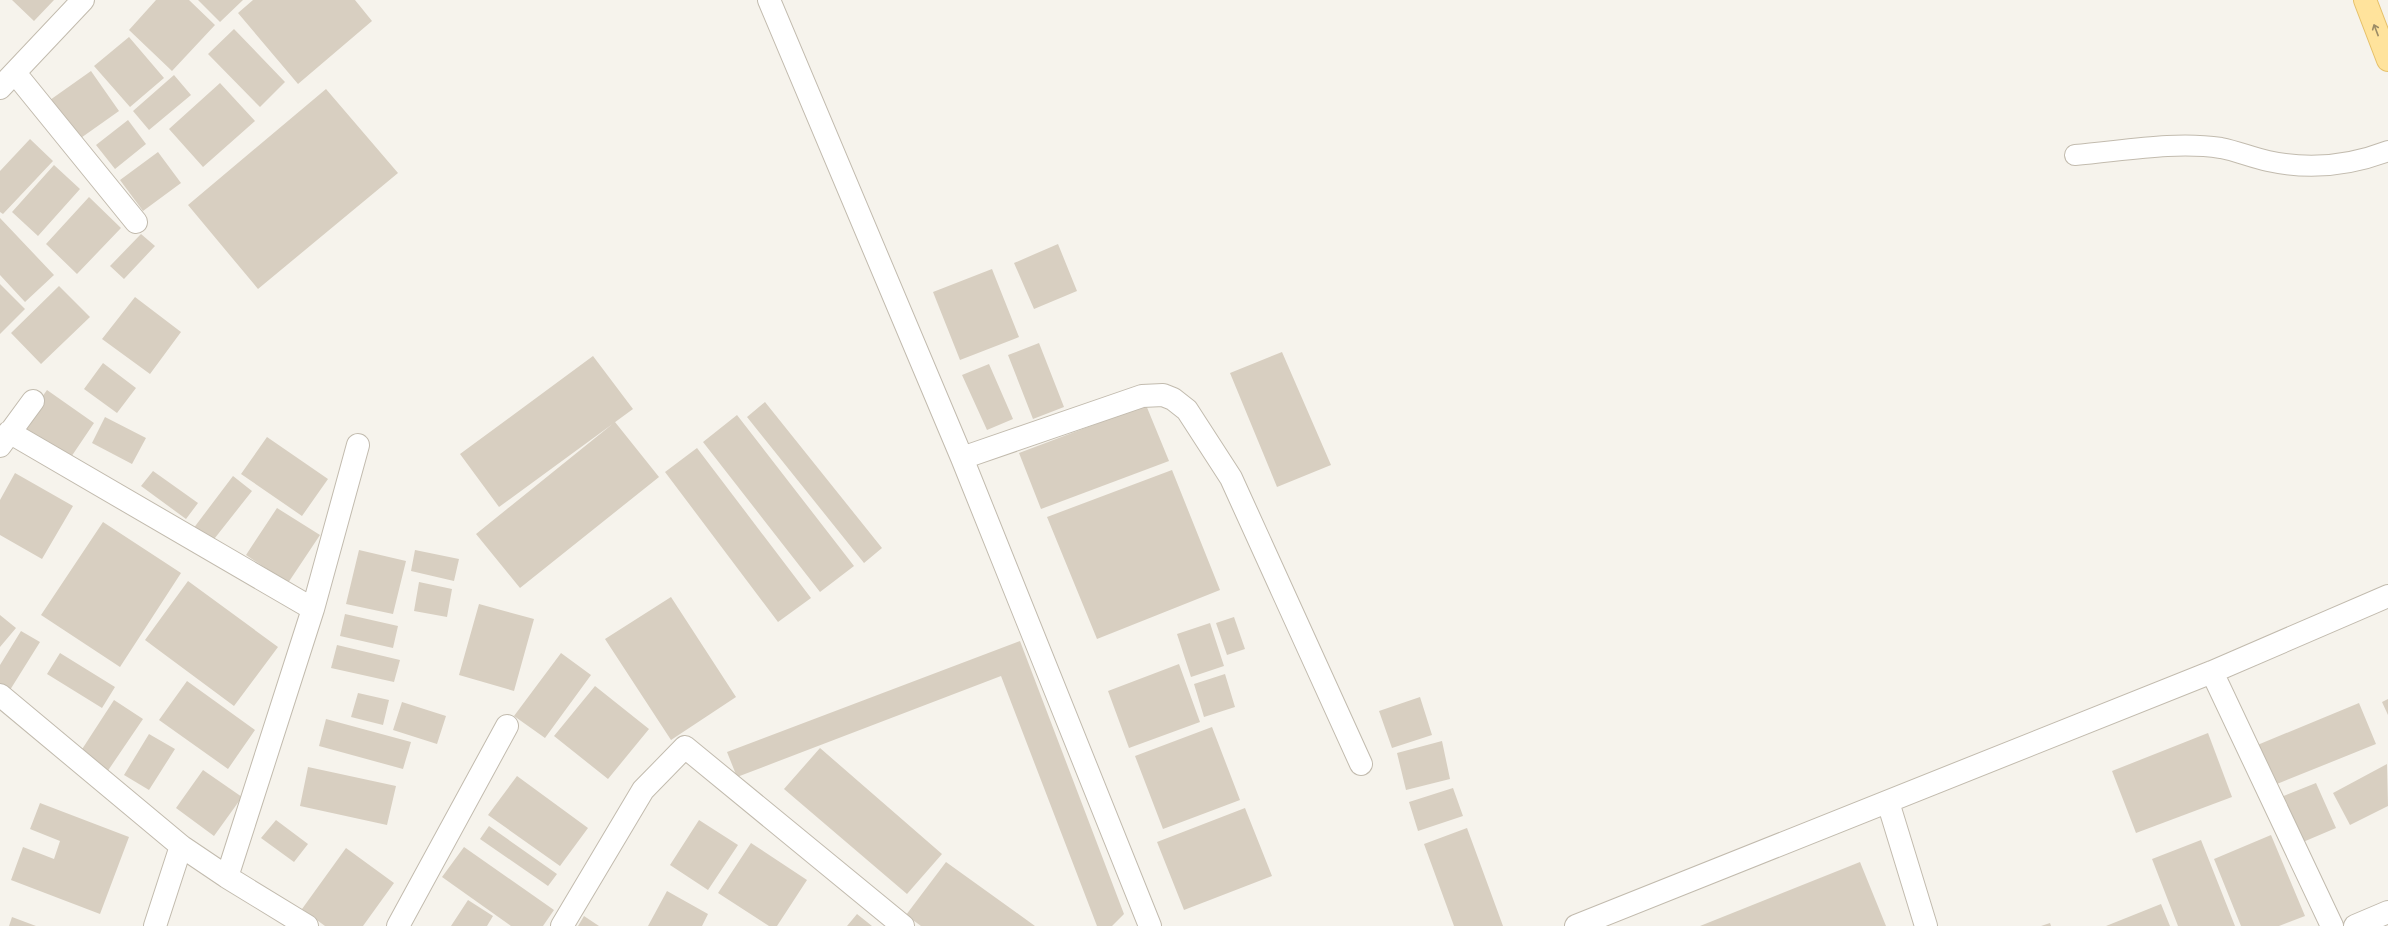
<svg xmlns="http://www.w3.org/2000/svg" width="2388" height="926" viewBox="0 0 2388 926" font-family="'Public Sans',sans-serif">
<rect width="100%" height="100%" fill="#f6f3ec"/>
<path fill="#d8cfc1" d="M12 0H54L34 21Z
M156 0H189L215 25 172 71 129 30Z
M198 0H243L220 22Z
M253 0H355L372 21 298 84 238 13Z
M234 29 285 82 260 107 208 54Z
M129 37 164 78 130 107 94 66Z
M91 71 119 111 78 140 50 100Z
M174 75 191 95 149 130 133 111Z
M220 83 255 121 203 167 169 129Z
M326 89 398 173 258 289 188 205Z
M128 120 146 144 115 169 96 145Z
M30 139 53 161 3 214 0 212V171Z
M158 152 181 183 143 211 120 180Z
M54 165 80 189 38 236 12 212Z
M89 197 121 228 77 274 46 244Z
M0 218 54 275 25 302 0 275Z
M141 234 155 246 124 279 110 266Z
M1058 244 1077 291 1034 309 1014 263Z
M992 269 1019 337 960 360 933 292Z
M0 284 25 309 0 334Z
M59 286 90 317 41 364 11 333Z
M135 297 181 332 150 374 102 339Z
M1039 343 1064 407 1033 419 1008 355Z
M1282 352 1331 465 1277 487 1230 373Z
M593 356 633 409 499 507 460 454Z
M103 363 136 388 117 413 84 389Z
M989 364 1013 419 987 430 962 375Z
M47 390 94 423 67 463 19 429Z
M765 402 882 548 864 563 747 417Z
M1146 405 1169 461 1041 509 1019 453Z
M737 415 854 566 820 592 703 442Z
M105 417 146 438 132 464 92 443Z
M615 422 659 477 520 588 476 534Z
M267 437 328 479 302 516 241 474Z
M697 448 811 598 778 622 665 472Z
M1172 470 1220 590 1097 639 1047 517Z
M153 471 198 503 186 519 141 486Z
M15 473 73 506 42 559 0 535V500Z
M233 476 252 491 211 543 193 529Z
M277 508 320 535 288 583 246 555Z
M103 522 181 573 120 667 41 615Z
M359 550 406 561 393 614 346 604Z
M415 550 459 559 454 581 411 571Z
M188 581 278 647 234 706 145 640Z
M419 582 452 589 447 617 414 611Z
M671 597 736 697 671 740 605 639Z
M479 604 534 619 514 691 459 675Z
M345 614 398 626 393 648 340 636Z
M0 615 16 628 0 647Z
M1234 617 1245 649 1227 655 1216 623Z
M1210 623 1224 666 1191 677 1177 634Z
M21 631 40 642 10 690 0 684V665Z
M1020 641 1124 914 1112 926H1097L1001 676 737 777 727 752Z
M337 645 400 660 394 682 331 668Z
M60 653 115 687 102 708 47 674Z
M561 653 591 675 545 738 514 716Z
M1179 664 1200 722 1129 748 1108 691Z
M1225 674 1235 707 1204 717 1194 684Z
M187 681 255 730 228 769 159 720Z
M595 686 649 729 608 779 554 736Z
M358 693 389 700 383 725 351 717Z
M1420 697 1432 735 1392 748 1379 711Z
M2388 699V715L2382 702Z
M114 700 143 719 105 775 77 757Z
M402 702 446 716 437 744 393 730Z
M2359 703 2376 744 2272 786 2255 746Z
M326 719 411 742 403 769 319 746Z
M1212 727 1240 800 1163 829 1135 756Z
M2208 733 2232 797 2136 833 2112 771Z
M149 734 175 749 149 790 124 775Z
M1442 741 1450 779 1406 790 1397 753Z
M820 748 942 854 907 894 784 789Z
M2387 764 2388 806 2350 825 2333 793Z
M308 767 396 786 387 825 300 806Z
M203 770 242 797 214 836 176 808Z
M517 776 588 828 560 866 488 815Z
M2316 783 2336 828 2296 845 2276 799Z
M1453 788 1463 816 1418 831 1409 802Z
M40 803 129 837 100 914 11 880 23 847 54 859 60 841 30 829Z
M1245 808 1272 876 1184 910 1157 842Z
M276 820 308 844 294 862 261 838Z
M699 820 738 845 708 890 670 865Z
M489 826 557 874 548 886 480 839Z
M1467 828 1503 926H1454L1424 844Z
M2271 835 2305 916 2279 926H2241L2214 859Z
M2201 840 2235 926H2178L2152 859Z
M751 843 807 880 777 926H769L718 893Z
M464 847 554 910 543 926H511L442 877Z
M346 848 394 883 363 926H325L302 909Z
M946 862 1035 926H921L906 915Z
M1860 862 1886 926H1700Z
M667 891 708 914 702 926H648Z
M468 900 493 916 487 926H451Z
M2161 904 2170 926H2106Z
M857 914 872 926H847Z
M584 916 599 926H578Z
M12 917 36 926H9Z
M2050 923 2051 926H2041Z"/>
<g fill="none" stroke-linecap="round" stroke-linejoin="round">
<defs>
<path id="lane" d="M2075 155C2123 151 2174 141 2221 148 2237 151 2253 158 2268 161 2309 170 2349 166 2388 151"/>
<path id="street" d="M769 0 962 458 1150 926
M15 73 136 222
M0 88 83 0
M9 432 313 609
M0 446 33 401
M962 458 1142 396 1163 395 1173 399 1187 410 1231 478 1361 764
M2212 672 2332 926
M0 695 181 846 227 877 307 926
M1888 802 1926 926
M227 877 313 609 358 445
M155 926 181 846
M398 926 507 726
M562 926 643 790 685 747 903 926
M1576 926 2212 672 2388 596
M2355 926 2388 912"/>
<path id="primary" d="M2365 0 2388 60"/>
</defs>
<use href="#lane" stroke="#c2bbae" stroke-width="22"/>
<use href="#street" stroke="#c2bbae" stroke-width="24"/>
<use href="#primary" stroke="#e6c16a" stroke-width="24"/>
<use href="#lane" stroke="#fff" stroke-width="20"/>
<use href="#street" stroke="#fff" stroke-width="22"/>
<use href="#primary" stroke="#ffe39c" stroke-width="22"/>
</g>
<defs><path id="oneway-shaft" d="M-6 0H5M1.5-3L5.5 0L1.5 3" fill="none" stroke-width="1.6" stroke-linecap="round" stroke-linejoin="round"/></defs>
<use stroke="#9c8c66" href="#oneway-shaft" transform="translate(2376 30) rotate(-111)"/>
</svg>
